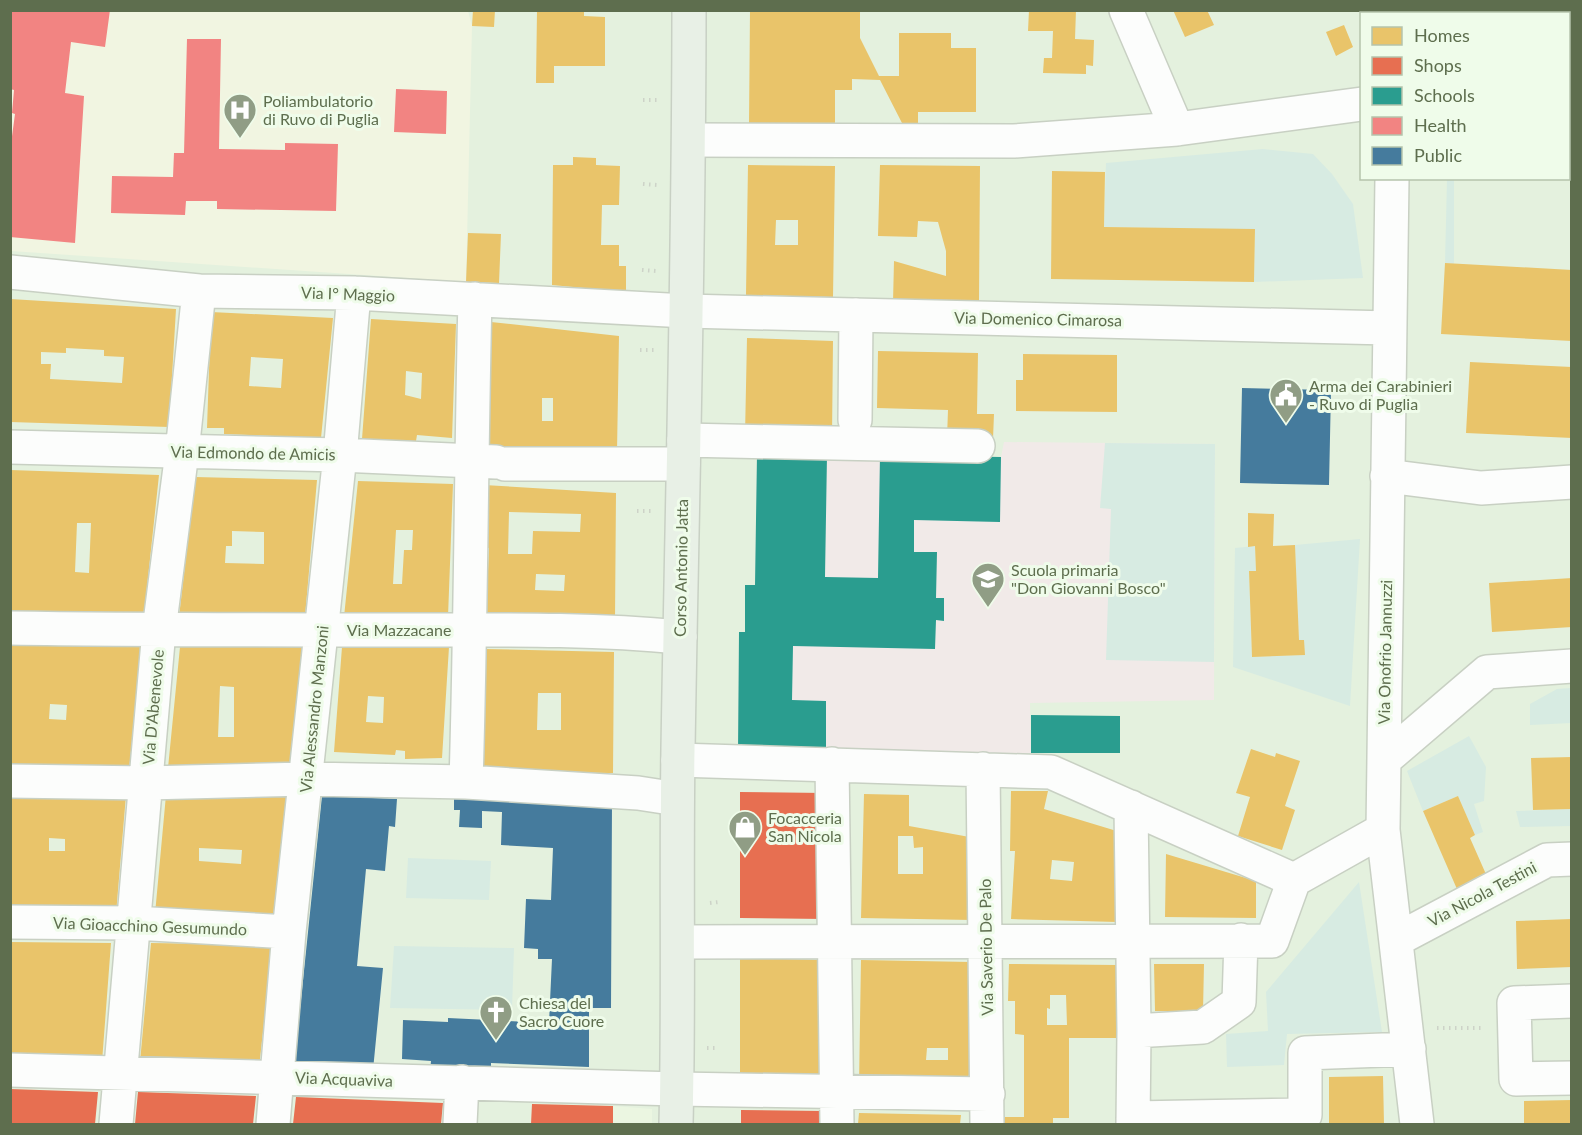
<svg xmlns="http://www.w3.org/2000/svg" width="1582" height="1135" viewBox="0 0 1582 1135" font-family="Lato,sans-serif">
<rect width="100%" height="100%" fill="#ecf4ea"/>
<path fill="#e4f1de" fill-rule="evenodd" d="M10 11H1571V1124H11ZM1362 14H1568V178H1362Z"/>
<path fill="#ebf6e1" d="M613 1106 652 1109V1124H613Z"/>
<path fill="#f1eae8" d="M1004 442 1215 444 1214 700 1030 703 1031 753 738 751 739 632H761V585H755L757 454 1001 457Z"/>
<path fill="#f1f5e1" d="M11 11H468L472 26 466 282 11 251Z"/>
<path fill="#d7ebe2" d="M1263 149 1313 154 1332 174 1353 204 1363 278 1254 282 1255 230 1104 227 1106 163Z
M1447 179H1454V264L1445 263Z
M1105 443 1215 444 1214 662 1106 660 1111 509 1100 508Z
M1360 539 1350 706 1233 667 1235 548 1255 546 1256 571H1249L1252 657 1304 655V640H1299L1295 545Z
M1571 688V723L1530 725V704L1557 689Z
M1469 736 1486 767 1484 801 1474 804 1483 832 1475 835 1458 796 1423 811 1407 771Z
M1571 809V826L1520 827 1516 811Z
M408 858 491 861 489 900 406 898Z
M1359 882 1382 1032 1287 1034 1284 1065 1227 1067 1226 1034 1268 1031 1266 992Z
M394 946 514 948 512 1010 390 1008Z"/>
<path fill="#e9c46a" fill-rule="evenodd" d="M473 10H495L494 27 472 26Z
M750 10H860V38L879 76H899V33H951V48H976V112H918V123H902L880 80 852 79V90H835V125H749Z
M1029 10H1076L1075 39 1094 40 1093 66 1086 65V74L1043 73 1044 58H1052L1053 31H1028Z
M1173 10H1207L1214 25 1185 37Z
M537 11H584V16L605 17V66H554V83H536Z
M1344 25 1353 47 1336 56 1326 32Z
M573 157 596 158V165L620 166 619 205H602L601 245H619V266H626V292L552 285 553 165H573Z
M748 165 835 166 833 297 746 295ZM776 220H798V245H775Z
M880 165 980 166 979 302H893L894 261 946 276V251L938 222 918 221 917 237 878 236Z
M1052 171 1105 172 1104 227 1255 229 1254 282 1051 279Z
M468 233 501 234 499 283 466 282Z
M1445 263 1572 270V341L1441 334Z
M10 299 176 309 169 427 10 422ZM66 348 104 350V356L124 357 122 383 50 379 51 364H41V352L66 353Z
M211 312 333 318 321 438 224 434V428H207ZM251 357 283 359 281 388 249 386Z
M371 319 456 324 452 438 417 435 416 441 362 439ZM406 371 422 373 421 399 405 395Z
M491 322 619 336 617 451 487 447ZM542 398H553V421H542Z
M747 338 833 341 832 436 745 435Z
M878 351 978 353 977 414H994L993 439 947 438 948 410 877 408Z
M1023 354 1117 355V412L1016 411V380H1023Z
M1470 362 1572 367V438L1466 433Z
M10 470 159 475 144 615H10ZM77 523H91L89 573 75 572Z
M195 477 317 480 305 617H179ZM232 531 264 532V564L225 563 226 546H232Z
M358 481 453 484 448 617H344ZM396 530H413L412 550H404L402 584H393Z
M484 485 616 493 615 620 486 616 489 548 481 547ZM509 512 581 514 580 532 533 531 532 554H508ZM536 574 565 575 564 591 535 590Z
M1248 513 1274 514 1273 546 1295 545 1299 640H1304L1305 655 1252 657 1249 571H1256L1255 546 1248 547Z
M1572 578V627L1492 632 1489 583Z
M10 646H142L129 770H10ZM50 704 67 705 66 720 49 719Z
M180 647H302L291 770 168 768ZM220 686 234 687V737H218Z
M342 647H449L442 758 405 759V751L396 750 395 755 334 752ZM368 696 384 697 383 723 366 722Z
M484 649 614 652 613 773 482 772ZM538 693H561V730H537Z
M1251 749 1275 757 1276 753 1300 761 1285 806 1295 810 1282 850 1238 836 1250 797 1236 793Z
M1572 757V809L1533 810 1531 758Z
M1011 791H1048L1044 809 1120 832 1117 922 1011 919 1015 851H1010ZM1052 860 1074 862 1072 881 1050 879Z
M10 794 126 795 116 914 10 913ZM49 838 65 839V851H49Z
M864 794 909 795V826L975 838 972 920 861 918ZM898 836H913L914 848 923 847V874H898Z
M166 795 288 796 275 916 155 914ZM199 848 242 850 241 864 199 861Z
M1458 796 1475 835 1470 838 1489 881 1460 896 1423 811Z
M1166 854 1256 881V918L1165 917Z
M1572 919V967L1517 969 1516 921Z
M10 942 111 943 102 1062 10 1059Z
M151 943 273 945 259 1067 140 1062Z
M740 958 822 960 821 1084 740 1082Z
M861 960 971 962 969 1088 859 1085ZM927 1048H948V1060H926Z
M1009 964 1117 965 1116 1038H1069V1118H1053V1124H1005V1117H1024V1035L1015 1034V1001H1008ZM1050 995H1066L1067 1025H1047V1008L1050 1009Z
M1154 964H1204L1203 1011H1155Z
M1383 1076 1384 1124H1329V1077Z
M1572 1100V1124H1524V1101Z
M859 1113 961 1115 960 1124H858Z"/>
<path fill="#e76f51" d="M740 792 826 793 825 919 740 918Z
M10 1089 98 1092 95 1124H10Z
M138 1092 256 1096 253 1124H135Z
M296 1097 443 1103 441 1124H293Z
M532 1104 613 1106V1124H531Z
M741 1110 822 1111V1124H741Z"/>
<path fill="#2a9d8f" d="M757 454 827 455 825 577 878 578 880 455 1001 457 1000 522 914 520V552H937L936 598H944V621L936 620 935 649 793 646 792 700 826 701V751H738L739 632H745V585H755Z
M1031 715 1120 716V753H1031Z"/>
<path fill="#f28482" d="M11 10H110L105 47 71 42 65 93 84 96 75 243 10 237V151L15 114 12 113 14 90 10 89Z
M187 39H221L219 149 285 150V143L338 144 336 211 217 209V201H186L185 215 111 213 112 176 173 177 174 153H184Z
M396 89 447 91 446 134 394 132Z"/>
<path fill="#457b9d" d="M1242 388 1331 390 1329 485 1240 483Z
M322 796 397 799 395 827 389 826 385 871 366 869 357 966 383 968 373 1070 294 1068Z
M454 798 612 801 611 1008H589V1067L491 1063V1075L430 1072 431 1061 402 1059 403 1020 448 1022V1018L549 1023 552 959H538V949L524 948 526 899 551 900 553 848 501 845 502 812 482 811V828L459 827 460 810H454Z"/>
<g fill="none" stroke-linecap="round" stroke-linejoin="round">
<defs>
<path id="minor" d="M1126 10 1177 129
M1445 14 1448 10
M1518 14 1523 10
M689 140 1014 141 1177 129 1362 104
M1392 178 1383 830 1417 1124
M10 272 199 291 354 293 686 311 1389 328
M855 420 856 315
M684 440 978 446
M10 447 340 455 496 462
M505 464H683
M1387 476 1481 488 1572 482
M10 628C140 630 268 630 398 630 491 630 586 628 680 637
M678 760 1051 772 1294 880 1383 830
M1384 760 1487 672 1572 666
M832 764 837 1124
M983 769 987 1124
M10 781 147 783 307 779 466 782 638 793 677 799
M466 782C471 621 471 460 475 299
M1131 807 1134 1031 1133 1124
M10 922 134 923 289 932
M1396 940 1547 860 1572 859
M679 942 1272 941 1294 880
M1572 1001 1514 1003 1516 1079 1572 1078
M1134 1031 1203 1027 1239 1002 1241 940
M10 1070 677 1089 988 1094
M1133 1118 1305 1115V1053L1409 1049
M116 1124 159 630 182 452 199 291
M273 1124 289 932 340 455 354 293
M460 1124 462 1082"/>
<path id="major" d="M676 1124C679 999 676 874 678 749 682 503 689 257 689 10"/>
</defs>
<use href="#minor" stroke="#c8d0c3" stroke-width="36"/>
<use href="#major" stroke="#c8d0c4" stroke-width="36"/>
<path stroke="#cdd3c8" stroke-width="4" stroke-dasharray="1.5 4.5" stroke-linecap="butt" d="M643 100H658
M643 184 658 185
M642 270 656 271
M640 350H655
M637 511H651
M710 903 719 902
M1437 1028H1484
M707 1048H719"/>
<use href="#minor" stroke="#fcfdfc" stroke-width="33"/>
<use href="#major" stroke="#e8f0e6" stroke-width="33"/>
</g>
<defs>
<symbol id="hospital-pin" viewBox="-11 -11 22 30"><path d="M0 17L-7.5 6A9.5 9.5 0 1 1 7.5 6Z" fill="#909d85" stroke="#effcea"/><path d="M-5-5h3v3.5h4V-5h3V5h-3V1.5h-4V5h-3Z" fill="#fff"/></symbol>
<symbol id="civic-pin" viewBox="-11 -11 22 30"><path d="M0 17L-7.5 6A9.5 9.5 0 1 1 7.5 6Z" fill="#909d85" stroke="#effcea"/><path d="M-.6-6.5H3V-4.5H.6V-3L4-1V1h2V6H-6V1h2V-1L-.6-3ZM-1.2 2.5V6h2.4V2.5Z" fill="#fff"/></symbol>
<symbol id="school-pin" viewBox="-11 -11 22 30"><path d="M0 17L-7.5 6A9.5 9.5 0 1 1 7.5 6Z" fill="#909d85" stroke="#effcea"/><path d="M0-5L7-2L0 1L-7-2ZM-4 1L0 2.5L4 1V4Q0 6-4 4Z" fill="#fff"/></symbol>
<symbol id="shop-pin" viewBox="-11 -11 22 30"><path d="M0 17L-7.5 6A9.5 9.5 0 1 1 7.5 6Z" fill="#909d85" stroke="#effcea"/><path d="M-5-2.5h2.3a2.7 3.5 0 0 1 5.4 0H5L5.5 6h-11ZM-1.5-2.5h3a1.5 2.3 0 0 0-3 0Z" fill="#fff"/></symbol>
<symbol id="church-pin" viewBox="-11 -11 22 30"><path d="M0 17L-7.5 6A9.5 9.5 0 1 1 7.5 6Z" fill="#909d85" stroke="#effcea"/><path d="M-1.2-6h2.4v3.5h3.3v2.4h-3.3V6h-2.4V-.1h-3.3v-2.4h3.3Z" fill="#fff"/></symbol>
</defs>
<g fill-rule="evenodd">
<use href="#hospital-pin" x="221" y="91" width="38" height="52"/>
<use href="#civic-pin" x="1267" y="376" width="38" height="52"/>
<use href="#school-pin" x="969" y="560" width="38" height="52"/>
<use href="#shop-pin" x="726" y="808" width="38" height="52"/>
<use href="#church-pin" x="477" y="993" width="38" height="52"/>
</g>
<g text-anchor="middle" stroke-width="6" stroke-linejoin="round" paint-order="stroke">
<g font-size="16" fill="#5e6e4e" stroke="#effcea" text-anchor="start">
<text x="263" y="107">Poliambulatorio<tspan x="263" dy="18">di Ruvo di Puglia</tspan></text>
<text x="1309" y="392">Arma dei Carabinieri<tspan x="1309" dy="18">- Ruvo di Puglia</tspan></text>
<text x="1011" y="576">Scuola primaria<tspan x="1011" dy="18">"Don Giovanni Bosco"</tspan></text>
<text x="768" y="824">Focacceria<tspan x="768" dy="18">San Nicola</tspan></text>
<text x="519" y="1009">Chiesa del<tspan x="519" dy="18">Sacro Cuore</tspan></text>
</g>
<g font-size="16" fill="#5e6e4e" stroke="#effcea">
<text transform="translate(348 294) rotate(2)" y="6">Via I° Maggio</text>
<text transform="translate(1038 319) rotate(1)" y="6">Via Domenico Cimarosa</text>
<text transform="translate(253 453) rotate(1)" y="6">Via Edmondo de Amicis</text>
<text transform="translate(681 568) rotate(-89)" y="6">Corso Antonio Jatta</text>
<text x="399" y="636">Via Mazzacane</text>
<text transform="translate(1385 652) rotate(-89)" y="6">Via Onofrio Jannuzzi</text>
<text transform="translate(153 707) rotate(-85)" y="6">Via D'Abenevole</text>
<text transform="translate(314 709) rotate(-84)" y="6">Via Alessandro Manzoni</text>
<text transform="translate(1482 894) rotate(-28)" y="6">Via Nicola Testini</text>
<text transform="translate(150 926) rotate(2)" y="6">Via Gioacchino Gesumundo</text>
<text transform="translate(986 947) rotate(-91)" y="6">Via Saverio De Palo</text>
<text transform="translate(344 1079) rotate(2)" y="6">Via Acquaviva</text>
</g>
</g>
<rect width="1582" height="1135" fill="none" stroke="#5e6e4e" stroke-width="24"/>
<rect x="1360" y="12" width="210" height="168" fill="#effcea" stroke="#b5c3ac" stroke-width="1.5"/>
<rect x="1372" y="27" width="30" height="18" fill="#e9c46a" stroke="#b5c3ac" stroke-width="1.5"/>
<text x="1414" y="42" font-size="18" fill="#5e6e4e">Homes</text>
<rect x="1372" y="57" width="30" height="18" fill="#e76f51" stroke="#b5c3ac" stroke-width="1.5"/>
<text x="1414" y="72" font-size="18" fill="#5e6e4e">Shops</text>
<rect x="1372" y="87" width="30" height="18" fill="#2a9d8f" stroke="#b5c3ac" stroke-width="1.5"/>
<text x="1414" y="102" font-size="18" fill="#5e6e4e">Schools</text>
<rect x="1372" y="117" width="30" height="18" fill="#f28482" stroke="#b5c3ac" stroke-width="1.5"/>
<text x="1414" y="132" font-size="18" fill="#5e6e4e">Health</text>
<rect x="1372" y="147" width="30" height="18" fill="#457b9d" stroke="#b5c3ac" stroke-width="1.5"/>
<text x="1414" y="162" font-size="18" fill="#5e6e4e">Public</text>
</svg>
